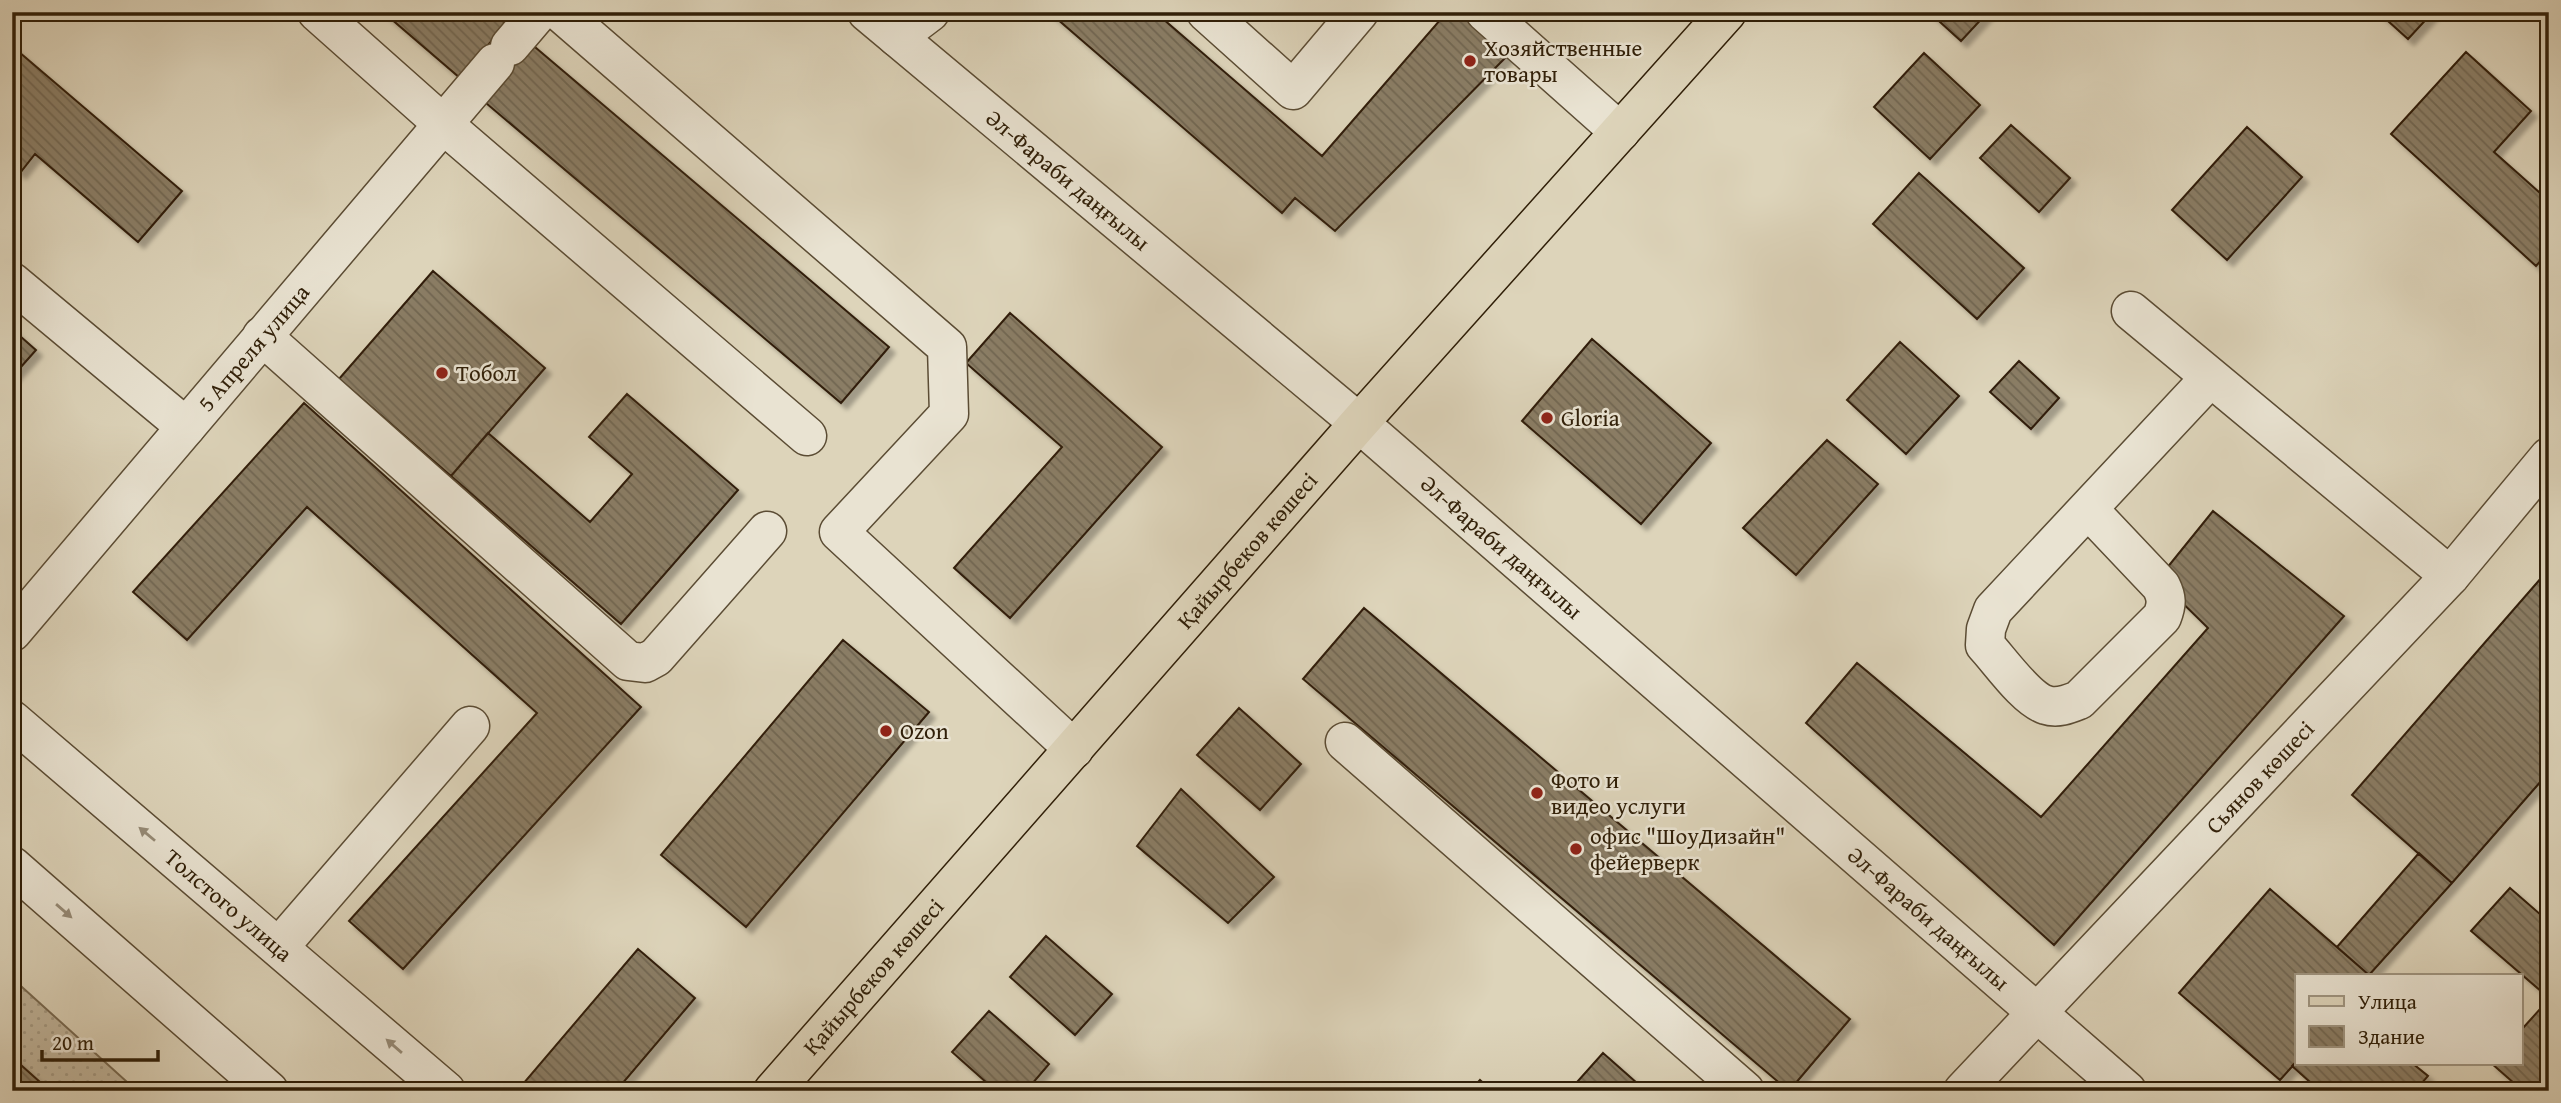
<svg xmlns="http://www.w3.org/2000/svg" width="2561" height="1103" viewBox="0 0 2561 1103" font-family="'Gentium Book Plus',serif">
<defs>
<pattern id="grass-dots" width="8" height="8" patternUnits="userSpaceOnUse" patternTransform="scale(1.75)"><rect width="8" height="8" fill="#c0b59c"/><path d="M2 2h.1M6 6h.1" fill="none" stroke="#a59b85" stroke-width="1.8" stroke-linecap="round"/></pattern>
<pattern id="building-back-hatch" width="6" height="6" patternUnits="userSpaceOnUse" patternTransform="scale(1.75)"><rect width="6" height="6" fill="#8a7d65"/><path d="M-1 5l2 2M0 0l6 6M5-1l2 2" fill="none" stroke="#716651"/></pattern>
<filter id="shadow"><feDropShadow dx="6" dy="6" stdDeviation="2" flood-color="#0004"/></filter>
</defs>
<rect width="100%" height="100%" fill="#ddd4ba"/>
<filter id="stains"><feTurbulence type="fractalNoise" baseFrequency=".00286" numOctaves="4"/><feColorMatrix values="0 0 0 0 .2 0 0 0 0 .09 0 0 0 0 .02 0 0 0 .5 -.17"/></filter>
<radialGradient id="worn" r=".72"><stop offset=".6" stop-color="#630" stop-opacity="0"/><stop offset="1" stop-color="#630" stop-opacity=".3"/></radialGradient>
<path fill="url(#grass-dots)" stroke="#786a52" stroke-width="2" d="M12 978 137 1091H12Z"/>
<path fill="url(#building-back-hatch)" stroke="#301f08" stroke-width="2" filter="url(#shadow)" d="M383 12H493L506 24 460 78Z
M1049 12H1155L1322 156 1447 12H1460L1509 54 1335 231 1295 198 1282 213Z
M1929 12H1988L1961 41Z
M2378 12H2433L2408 39Z
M529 42 889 347 841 403 480 98Z
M12 46 182 191 138 242 35 154 20 173 12 166Z
M2466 52 2531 111 2494 152 2549 201V251L2536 266 2391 134Z
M1924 53 1980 105 1930 159 1874 107Z
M2011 125 2070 178 2039 212 1980 158Z
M2247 127 2302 177 2227 260 2172 210Z
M1919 173 2024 268 1977 319 1873 224Z
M433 271 545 368 451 476 339 379Z
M1010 313 1162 447 1010 618 954 568 1062 447 966 363Z
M12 329 36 350 12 377Z
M1592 339 1711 443 1641 524 1522 421Z
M1900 342 1959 396 1906 454 1847 400Z
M2019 361 2059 398 2031 429 1990 392Z
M627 394 738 490 621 624 451 476 488 433 590 522 632 474 589 437Z
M304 403 641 707 403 969 349 921 537 713 307 507 187 640 133 592Z
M1827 440 1878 484 1796 575 1743 528Z
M2213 511 2344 616 2054 945 1806 723 1857 663 2041 817 2208 628 2158 579Z
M2549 569V772L2452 883 2352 795Z
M1364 608 1850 1019 1789 1091 1303 679Z
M843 640 929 712 746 927 661 855Z
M1239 708 1301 764 1260 810 1197 755Z
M1181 789 1274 877 1228 923 1137 846Z
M2419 853 2452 883 2369 975 2337 947Z
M2510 888 2549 922V998L2471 931Z
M2270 889 2369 975H2297V1061L2280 1080 2179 993Z
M1046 936 1112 994 1075 1035 1010 977Z
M638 949 695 998 616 1091H517Z
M2549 999V1091H2523L2491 1063H2521V1026L2523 1028Z
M989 1011 1049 1064 1026 1091H996L952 1052Z
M1603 1053 1646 1091H1569Z
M12 1057 50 1091H12Z
M2297 1061V1063H2412L2428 1076 2415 1091H2320L2292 1066Z
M1480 1080 1492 1091H1470Z"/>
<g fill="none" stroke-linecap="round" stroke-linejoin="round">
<defs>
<g id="minor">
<path d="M317 12 443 124 807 436"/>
<path d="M560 12 947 347 949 414 839 532 1074 749"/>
<path id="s1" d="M867 12 1359 423 2127 1091"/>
<path d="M1206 12 1293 90 1359 12"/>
<path d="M1485 12 1620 132"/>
<path d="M897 37 930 12"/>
<path d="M510 46 539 12"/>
<path d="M12 282 186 427"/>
<path d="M2131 311 2450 576"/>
<path d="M262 336 628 661 645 663 656 657 767 531"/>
<path d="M2088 509 2161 586C2167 598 2167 604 2162 617L2079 700C2069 704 2058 709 2046 705 2026 699 2000 661 1985 645L1986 629 1993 610 2210 378"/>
<path id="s2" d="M12 632 495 63"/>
<path id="s3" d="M12 720 446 1091"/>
<path d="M1345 742 1745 1091"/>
<path d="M12 866 269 1091"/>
<path d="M279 947 470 726"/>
<path id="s4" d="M1963 1091 2450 576 2549 457"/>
</g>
<g id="major">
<path id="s5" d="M773 1091 1359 423 1727 12"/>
</g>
</defs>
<use href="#minor" stroke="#5b4c34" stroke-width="41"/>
<use href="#major" stroke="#301f08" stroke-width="41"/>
<use href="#minor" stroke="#e9e3d2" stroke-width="38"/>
<use href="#major" stroke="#ddd4ba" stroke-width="38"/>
</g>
<defs><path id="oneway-solid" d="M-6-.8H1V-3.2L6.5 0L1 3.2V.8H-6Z" transform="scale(1.75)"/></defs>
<g fill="#968b77">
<use href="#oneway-solid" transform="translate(147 834) rotate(-140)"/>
<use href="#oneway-solid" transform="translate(64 911) rotate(41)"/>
<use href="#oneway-solid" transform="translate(394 1046) rotate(-139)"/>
</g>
<g fill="#8f2418" stroke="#e9e3d2" stroke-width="2.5">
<circle cx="1470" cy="61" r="7"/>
<circle cx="442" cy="373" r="7"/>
<circle cx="1547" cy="418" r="7"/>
<circle cx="886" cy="731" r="7"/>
<circle cx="1537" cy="793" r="7"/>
<circle cx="1576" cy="849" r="7"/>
</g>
<g text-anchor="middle" stroke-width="5" stroke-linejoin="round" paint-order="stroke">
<g font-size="23" fill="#301f08" stroke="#e9e3d2" text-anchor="start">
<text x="1484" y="56">Хозяйственные<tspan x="1484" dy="26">товары</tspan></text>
<text x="456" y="381">Тобол</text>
<text x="1561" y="426">Gloria</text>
<text x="900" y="739">Ozon</text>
<text x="1551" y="788">Фото и<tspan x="1551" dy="26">видео услуги</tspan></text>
<text x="1590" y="844">офис "ШоуДизайн"<tspan x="1590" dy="26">фейерверк</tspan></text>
</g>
<g font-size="23" fill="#301f08" stroke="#e9e3d2">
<text dy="8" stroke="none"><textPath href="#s1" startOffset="262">Әл-Фараби даңғылы</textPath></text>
<text dy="8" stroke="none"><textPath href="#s2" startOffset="373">5 Апреля улица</textPath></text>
<text dy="8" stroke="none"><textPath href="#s1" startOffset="830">Әл-Фараби даңғылы</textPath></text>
<text dy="8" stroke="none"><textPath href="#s5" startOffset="719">Қайырбеков көшесі</textPath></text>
<text dy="8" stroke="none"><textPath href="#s4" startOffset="432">Сьянов көшесі</textPath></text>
<text dy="8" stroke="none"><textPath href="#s3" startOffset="285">Толстого улица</textPath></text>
<text dy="8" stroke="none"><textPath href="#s1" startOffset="1396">Әл-Фараби даңғылы</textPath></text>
<text dy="8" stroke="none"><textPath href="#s5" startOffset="152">Қайырбеков көшесі</textPath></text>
</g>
</g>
<rect width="2561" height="1103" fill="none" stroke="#ddd4ba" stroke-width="42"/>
<rect x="14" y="14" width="2533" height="1075" fill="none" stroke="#301f08" stroke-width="3.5"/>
<rect x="21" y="21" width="2519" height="1061" fill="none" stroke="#301f08" stroke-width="2"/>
<rect x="2295" y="974" width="228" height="91" fill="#e9e3d2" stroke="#9f9581" stroke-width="2"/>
<rect x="2309" y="996" width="35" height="10" fill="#ddd4ba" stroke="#9f9581" stroke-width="2"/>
<text x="2358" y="1009" font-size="21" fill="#301f08">Улица</text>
<rect x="2309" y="1026" width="35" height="21" fill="url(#building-back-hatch)" stroke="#9f9581" stroke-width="2"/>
<text x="2358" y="1044" font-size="21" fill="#301f08">Здание</text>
<path d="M42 1050v10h116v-10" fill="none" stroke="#301f08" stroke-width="3.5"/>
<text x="52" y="1050" font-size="21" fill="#301f08" stroke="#e9e3d2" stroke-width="5" paint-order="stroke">20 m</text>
<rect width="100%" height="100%" filter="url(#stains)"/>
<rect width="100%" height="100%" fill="url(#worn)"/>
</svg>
